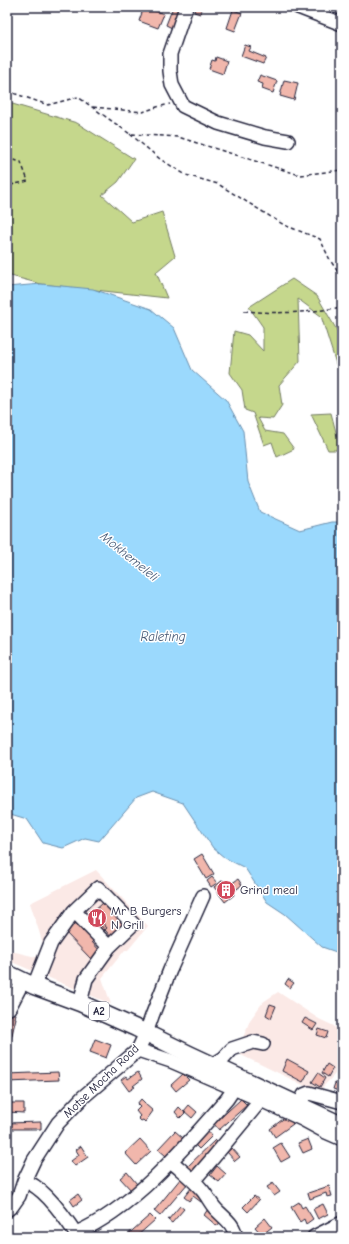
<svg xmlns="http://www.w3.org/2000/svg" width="349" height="1244" viewBox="0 0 349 1244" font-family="'Comic Neue',sans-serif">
<rect width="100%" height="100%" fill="#fff"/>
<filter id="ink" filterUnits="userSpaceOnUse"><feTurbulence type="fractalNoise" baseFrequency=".025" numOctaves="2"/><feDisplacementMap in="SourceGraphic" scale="8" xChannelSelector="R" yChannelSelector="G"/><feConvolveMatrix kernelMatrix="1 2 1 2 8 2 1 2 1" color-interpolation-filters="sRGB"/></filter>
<g filter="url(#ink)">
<path fill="#fbe9e6" d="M96 870 148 926 128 950H125L102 978 111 1004 7 960V950L36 957 44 947 30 903Z
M278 992 319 1019 334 1026 342 1038V1063L336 1073 321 1089 305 1086 237 1053 250 1020 263 1002Z"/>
<path fill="#c5d78c" stroke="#747c64" d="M7 99 9 103 77 123 134 159 118 182 102 195 132 222 162 212 175 256 156 272 167 298 41 284 7 275Z
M292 279 317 296 342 339V372L337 367 321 316 298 299 300 361 279 385 282 405 273 419 258 418 265 431 283 434 294 449 277 457 272 442 264 445 253 413 245 410 242 390 230 373 234 331 248 335 263 351V327L249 307Z
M331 413 337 436 342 434V450H328L311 414Z"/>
<path fill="#9bd9fd" stroke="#6b90af" d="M41 284 93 289 151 309 174 328 192 370 226 400 243 431 248 482 260 512 300 530 332 522H342V954L322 947 285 914 267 902 245 868 225 858 213 848 183 803 152 792 136 798 99 841 85 838 63 848 43 843 27 819 7 813V287Z"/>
<path fill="#f1b7ac" stroke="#22223b" d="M144 7 164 14 158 28 139 21Z
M173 7 179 8 172 28 166 25Z
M196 7H202L200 14 194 12Z
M233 10 242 13 235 31 227 28Z
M245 45 251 47 249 51 266 58 263 64 241 56Z
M216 57 227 61 223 74 209 69 212 60 215 61Z
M260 75 277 81 273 93 262 89 263 84 257 82Z
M284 80 298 83 294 100 280 96Z
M202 854 214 874 206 879 194 859Z
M212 877 217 883 211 887 207 881Z
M238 879 242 885 233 892 234 895 225 902 214 887 223 880 228 886Z
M104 902 125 926 112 938 91 914Z
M98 918 107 928 92 942 100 951 91 959 64 931 74 922 83 932Z
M288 979 294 983 290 988 285 984Z
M270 1004 276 1006 271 1018 266 1015Z
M7 1012 15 1014 14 1018H16L11 1039 7 1038Z
M305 1018 317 1024 313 1030 302 1023Z
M319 1029 328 1032 326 1038 317 1035Z
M95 1039 111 1045 106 1058 90 1052Z
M287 1059 309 1071 303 1082 282 1071Z
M327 1064 333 1068 328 1077 322 1073Z
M58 1072 59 1080 7 1082V1074Z
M138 1072 142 1079 133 1086 135 1087 129 1091 121 1080 126 1076 128 1079Z
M318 1073 325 1078 320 1087 312 1082Z
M183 1074 189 1080 176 1091 171 1085Z
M335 1083 342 1086V1092L333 1089Z
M141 1099 145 1103V1104L153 1111 145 1122 143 1120 141 1121 138 1118 140 1116 136 1111 140 1107 137 1104Z
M241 1099 247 1105 219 1130 214 1124Z
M7 1103H24V1113L7 1112Z
M189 1105 197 1112 192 1118 184 1111Z
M179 1107 185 1113 180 1118 175 1112Z
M287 1116 293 1124 275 1137 270 1129Z
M41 1122V1129H7V1123Z
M175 1131 183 1138 166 1156 158 1149Z
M208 1131 212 1136 199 1149 194 1144Z
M140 1139 151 1151 136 1165 125 1153Z
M308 1139 312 1149 303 1153 298 1143Z
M215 1140 220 1145 192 1172 187 1167Z
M281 1143 290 1157 281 1162 273 1148Z
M81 1146 88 1157 75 1166 71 1161 79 1155 76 1150Z
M232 1148 240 1157 235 1161 227 1152Z
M217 1166 226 1174 219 1182 210 1175Z
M127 1172 137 1184 131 1190 120 1178Z
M181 1178 188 1183 160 1216 154 1211Z
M273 1183 280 1192 274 1196 267 1187Z
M329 1186 332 1196 327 1197 326 1193 310 1199 308 1193Z
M192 1187 204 1197 201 1202 193 1196 189 1201 184 1197Z
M78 1194 82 1200 74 1206 70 1200Z
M254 1196 259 1200 248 1212 243 1207Z
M299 1202 302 1208 305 1206 313 1219 306 1224 304 1219 300 1222 291 1207Z
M323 1204 328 1214 318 1219 313 1209Z
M180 1206 184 1209 172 1223 168 1220Z
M208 1209 222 1220 217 1226 204 1215Z
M150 1215 155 1220 136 1237H125Z
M265 1218 272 1227 262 1235 255 1227Z"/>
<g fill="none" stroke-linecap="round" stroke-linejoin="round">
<defs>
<path id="minor" d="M186 7 170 54V71L172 85 183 106 218 123 265 137 288 141
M298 7 342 24
M74 911 98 888 133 924 109 947
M34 986 51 943 74 911 109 947 86 979 80 1003
M9 1008 23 981
M138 1050 171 1061 261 1100 302 1119 326 1132 342 1139
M213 1065 224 1058 232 1049 253 1042 263 1044
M300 1105 304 1095 309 1093 342 1102
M171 1161C182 1171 194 1180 203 1191 207 1196 210 1202 214 1207 221 1216 236 1224 235 1237
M194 1180 213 1158 261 1100
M24 1181C44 1186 67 1220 78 1237
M7 1210 12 1206 19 1196 24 1181 34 1160 58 1123 83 1097 138 1050 146 1033 152 1016 170 970 203 896
M76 1233C134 1208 186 1146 227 1099L231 1093 232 1088
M314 1237 342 1223"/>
<path id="major" d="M7 973 34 986 80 1003 136 1028 189 1054 342 1125"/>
</defs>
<use href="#minor" stroke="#22223b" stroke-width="16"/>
<use href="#major" stroke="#22223b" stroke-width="19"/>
<path stroke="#22223b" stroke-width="1.5" stroke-dasharray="4 3" stroke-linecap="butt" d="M7 91 48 105 78 97 130 134 178 137 300 175 342 170
M93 107 143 112 157 107 170 104
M130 134 160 159 186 175 218 184 284 225 320 239 330 260 342 278
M7 158 21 162 28 181 7 186
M244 311C277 314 309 313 342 307"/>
<use href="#minor" stroke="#fff" stroke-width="13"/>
<use href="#major" stroke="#fff" stroke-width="16"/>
</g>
</g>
<defs>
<symbol id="building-disc" viewBox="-11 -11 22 22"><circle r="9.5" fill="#d1495b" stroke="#fff"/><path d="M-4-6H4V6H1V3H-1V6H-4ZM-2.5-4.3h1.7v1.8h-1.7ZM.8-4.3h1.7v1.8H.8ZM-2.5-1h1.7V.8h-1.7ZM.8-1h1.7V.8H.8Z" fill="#fff"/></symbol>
<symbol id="restaurant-disc" viewBox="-11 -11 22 22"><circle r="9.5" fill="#d1495b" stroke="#fff"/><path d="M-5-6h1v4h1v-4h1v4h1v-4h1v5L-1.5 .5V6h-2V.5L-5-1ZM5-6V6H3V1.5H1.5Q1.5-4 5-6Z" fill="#fff"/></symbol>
</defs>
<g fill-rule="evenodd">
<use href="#building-disc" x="215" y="879" width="22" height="22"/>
<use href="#restaurant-disc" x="86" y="907" width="22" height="22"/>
</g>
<g text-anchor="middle" stroke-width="3" stroke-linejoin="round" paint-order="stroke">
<rect fill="#fff" stroke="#646476" stroke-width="1" x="89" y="1002" width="20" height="18" rx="3"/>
<g font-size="11" font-weight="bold" fill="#22223b">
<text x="99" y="1015">A2</text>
</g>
<g font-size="12" fill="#22223b" stroke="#fff" text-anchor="start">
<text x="240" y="894">Grind meal</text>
<text x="111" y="915">Mr B Burgers<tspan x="111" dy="14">N Grill</tspan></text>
</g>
<g font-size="12" fill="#22223b" stroke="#fff">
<text transform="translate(101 1081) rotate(-44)" y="4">Motse Mocha Road</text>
</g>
<g font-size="13" font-style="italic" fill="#465975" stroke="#fff">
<text transform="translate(130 556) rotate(39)" y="5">Mokhemeleli</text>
<text x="163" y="641">Raleting</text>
</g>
</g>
<rect width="349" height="1244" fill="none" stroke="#fff" stroke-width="24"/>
<rect x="12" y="12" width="325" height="1220" fill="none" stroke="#22223b" stroke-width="1.5" filter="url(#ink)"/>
</svg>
